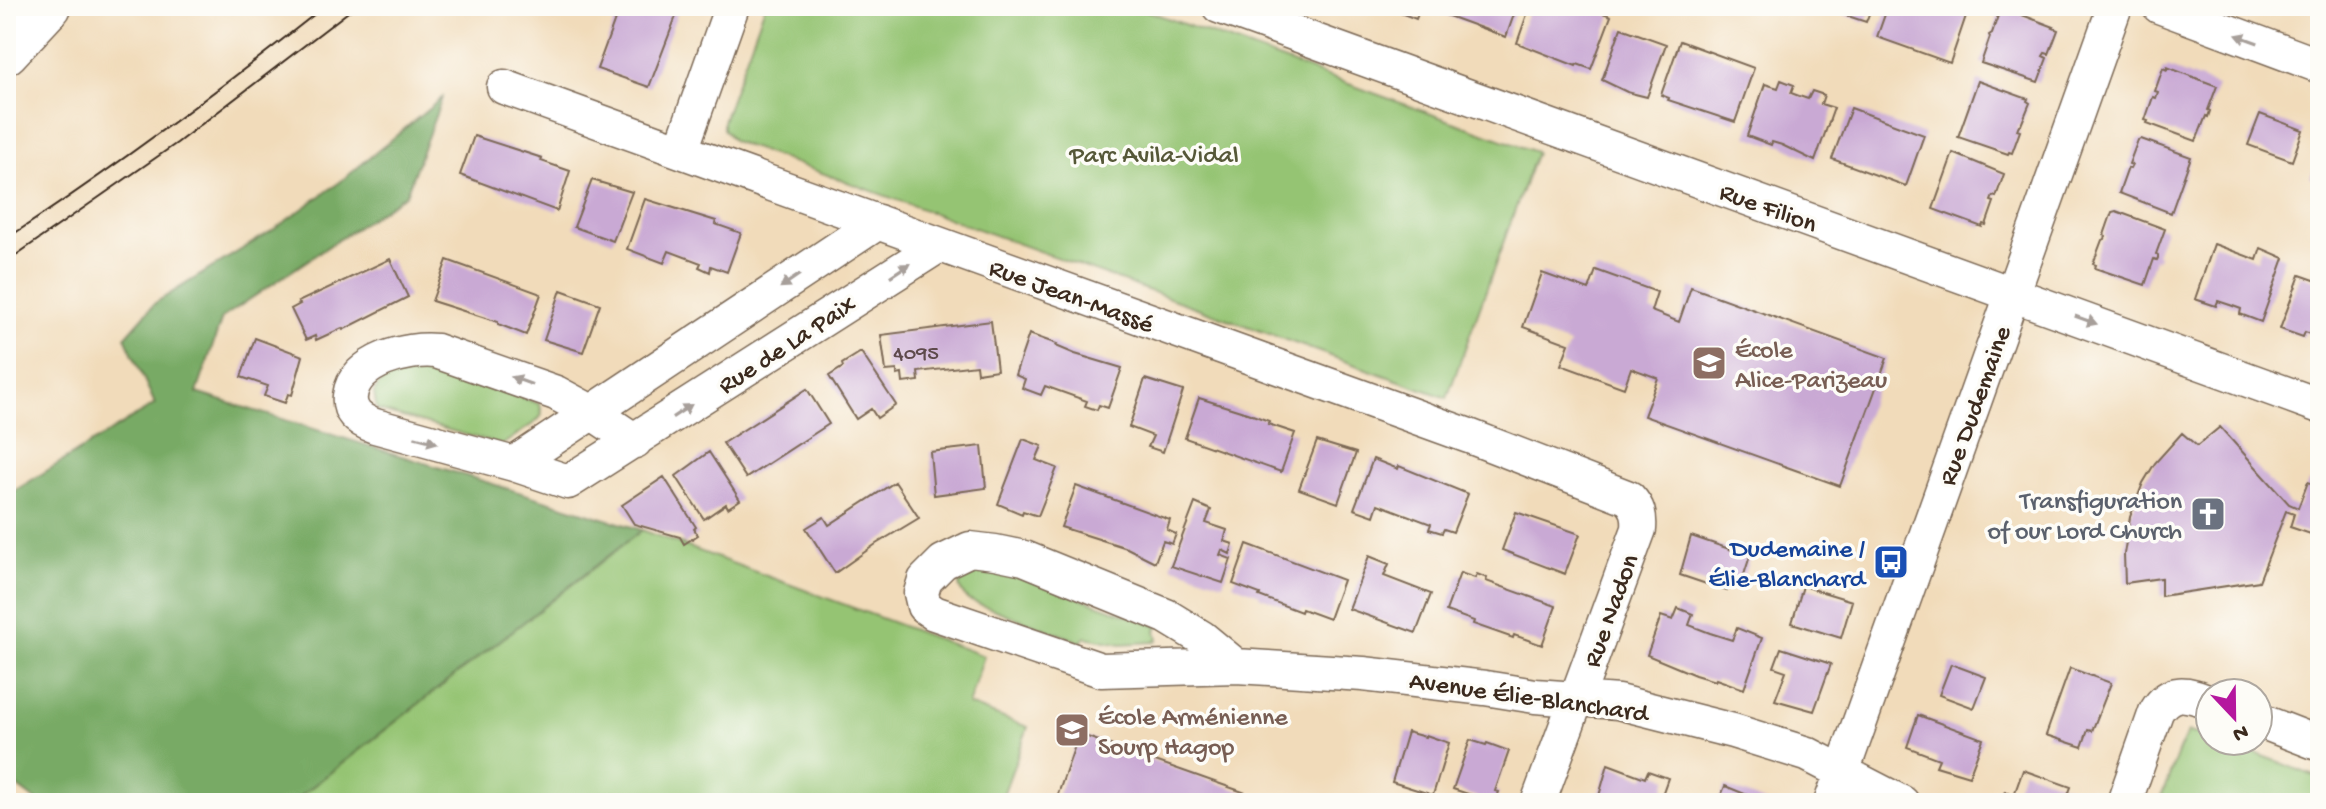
<svg xmlns="http://www.w3.org/2000/svg" width="2326" height="809" viewBox="0 0 2326 809" font-family="'Gochi Hand',sans-serif">
<rect width="100%" height="100%" fill="#fdfcf7"/>
<filter id="ink" filterUnits="userSpaceOnUse"><feTurbulence type="fractalNoise" baseFrequency=".0125" numOctaves="2"/><feDisplacementMap in="SourceGraphic" scale="16" xChannelSelector="R" yChannelSelector="G"/><feConvolveMatrix kernelMatrix="1 2 1 2 8 2 1 2 1" color-interpolation-filters="sRGB"/></filter>
<filter id="wash" filterUnits="userSpaceOnUse"><feTurbulence type="fractalNoise" baseFrequency=".006" numOctaves="4" result="noise"/><feDisplacementMap in="SourceGraphic" scale="32" xChannelSelector="R" yChannelSelector="G"/><feGaussianBlur stdDeviation="1.8" result="paint"/><feColorMatrix in="noise" values="0 0 0 0 0 0 0 0 0 0 0 0 0 0 0 0 0 1.4 0 .05"/><feComposite in="paint" operator="in"/></filter>
<g filter="url(#wash)">
<rect width="100%" height="100%" fill="#f1dbba"/>
<path fill="#95c473" stroke="#687748" stroke-width="2" d="M765 6H1134L1536 152 1447 398 733 141 723 129V121Z
M428 363 540 404 542 415 537 421 502 445 377 410 374 393C382 372 407 366 428 363Z
M642 530 984 656 968 705 1028 727 1000 803H291Z
M983 563 1158 626 1156 630 1158 639 1154 642 1121 644 1085 637 1081 642 968 600C949 579 963 569 983 563Z
M2188 732 2210 736V741H2223L2320 778 2319 803H2159L2179 750Z"/>
<path fill="#78aa65" stroke="#5a6a42" stroke-width="2" d="M442 98 406 194 222 318 197 393 642 530 291 803H39L6 778V496L155 404 125 337 155 303 273 230 340 182Z"/>
<g id="blocks">
<path fill="#c9a9d4" d="M620 6H664L678 11 649 87 597 69Z
M1382 6H1421L1416 19Z
M1433 6H1517L1506 37 1432 10Z
M1530 6H1584L1611 16 1591 69 1577 64 1576 66 1517 43Z
M1828 6H1872L1866 22 1827 9Z
M1888 6H1960L1968 10 1950 63 1877 37Z
M2001 7 2054 27 2053 28 2058 30 2049 54 2045 53 2043 56 2047 58 2038 82 1981 63 1990 37 1989 35 1992 33Z
M1621 28 1666 44 1647 97 1627 92 1602 80Z
M1680 41 1754 68 1735 122 1668 100 1669 98 1661 95Z
M2167 67 2217 86 2208 110 2210 111 2208 117 2206 116 2196 141 2147 123 2148 121 2145 120 2153 97 2156 98 2158 92 2155 91 2163 68 2167 70Z
M1781 80 1794 85 1791 93 1799 96 1808 99 1812 91 1824 95 1821 104 1834 108 1815 161 1782 145 1772 142 1771 145 1747 136 1765 84 1778 88Z
M1978 81 2028 99 2027 101 2030 103 2021 125H2019L2018 127 2017 130 2020 131 2012 153 2009 152 2008 154 1958 137Z
M1851 108 1924 135 1906 186 1832 159Z
M2260 114 2303 130 2292 161 2248 145Z
M474 136 542 158 541 161 570 171 557 211 460 175Z
M2141 139 2191 157 2171 213 2119 193 2128 168 2130 169 2132 165 2129 164 2138 140Z
M2320 152V181L2310 178Z
M1953 153 2004 174 1996 197 1993 196 1991 201 1994 202 1986 225 1983 224 1982 227 1933 209Z
M592 180 632 192 613 241 574 227Z
M645 199 716 221 715 224 741 233 727 272 711 266 710 272 699 267 701 263 669 251 664 263 627 249Z
M2116 211 2165 229 2156 254 2158 255V258L2157 260 2154 259 2145 285 2095 268 2096 265 2093 264 2102 240 2105 239 2106 236 2104 235 2112 212Z
M2214 244 2257 260 2261 248 2284 258 2261 322 2240 314 2241 309 2230 305 2218 301 2216 306 2195 299Z
M390 259 408 297 343 330 342 328 316 340 315 336 306 340 291 309 300 304 298 302Z
M447 260 541 294 526 335 498 324V322L432 301Z
M1596 270 1657 292 1651 311 1679 322 1691 287 1887 358 1840 486 1644 416 1658 378 1631 368 1624 388 1561 365 1569 344 1523 327 1542 273 1589 290Z
M2300 275 2320 282V337L2305 332 2303 337 2280 329Z
M561 290 600 304 583 352 544 340Z
M991 321 997 370 977 373 976 365 918 372 919 381 903 383 902 374 897 375V370L886 371 881 335Z
M1029 334 1057 344 1056 346 1075 354 1122 368 1108 408 1099 405 1097 410 1085 406 1087 401 1045 386 1041 395 1022 388 1025 379 1015 375Z
M255 338 303 356 292 395 288 394 285 403 264 396 268 386 241 377Z
M861 352 896 405 877 418 871 409 856 419 829 376 843 367 842 364Z
M1145 379 1183 391 1163 452 1148 447 1153 436 1129 427Z
M807 389 829 424 746 478 723 443Z
M1199 398 1247 413 1269 421 1268 424 1295 433 1281 472 1185 438Z
M2220 427 2289 504 2298 508 2308 482 2320 486V551L2315 549 2320 537 2290 527 2294 514 2286 511 2259 581 2161 596V578L2125 583 2124 554 2130 517 2143 483 2155 463 2182 433 2197 446Z
M1023 439 1042 446 1036 460 1057 468 1038 516 1023 511 1022 514 998 504Z
M1317 441 1356 453 1338 503 1299 489Z
M982 446 986 488 934 495 930 452Z
M709 452 740 500 728 508 726 504 704 519 676 476Z
M1373 459 1398 469 1399 466 1468 494 1453 532 1444 529 1442 533 1429 529 1431 524 1378 504 1374 516 1354 509Z
M664 477 696 527 694 529 698 535 684 544 680 537 634 524 622 505Z
M895 482 919 518 876 544 835 573 806 528 824 517 829 525Z
M1076 486 1170 520 1167 530 1176 534 1172 544 1163 541 1155 562 1127 548 1061 527Z
M1195 503 1211 510 1206 523 1227 530 1224 541 1233 544 1230 554 1222 550 1220 555 1231 559 1223 583 1171 566Z
M1516 512 1580 534 1565 574 1502 550Z
M1691 536 1750 556 1742 581 1732 577 1727 591 1680 575Z
M1247 544 1343 580 1329 619 1302 609 1301 612 1259 596 1260 594 1233 584Z
M1369 556 1389 564 1384 576 1431 594 1416 633 1349 609Z
M1460 573 1475 578 1477 574 1487 578 1486 581 1556 606 1542 645 1514 635 1513 638 1473 624 1474 621 1446 611Z
M1803 586 1852 601 1841 638 1792 623Z
M1678 608 1693 614 1689 625 1710 633 1732 640 1737 628 1762 638 1744 689 1716 679 1715 681 1695 675 1647 655 1661 616 1673 620Z
M1781 648 1831 664 1814 711 1775 700 1786 671 1774 667Z
M1951 664 1986 677 1974 708 1939 695Z
M2070 668 2111 683 2092 731 2088 730 2082 747 2046 735Z
M1918 715 1983 739 1969 776 1936 766 1939 759 1907 747Z
M1407 732 1425 737 1426 735 1449 743 1433 795 1392 782Z
M1079 734 1274 803H1055Z
M1470 740 1486 745 1487 743 1509 751 1495 791 1499 792 1495 803H1475L1477 797 1453 789Z
M1608 764 1645 778 1648 771 1668 778 1659 803 1651 800 1650 803H1597Z
M2023 770 2071 787 2065 803H2000L2005 791 2014 795Z
M1725 786 1767 803H1718Z"/>
</g>
</g>
<g filter="url(#ink)">
<use href="#blocks" fill-opacity="0" stroke="#7b6855" stroke-width="2"/>
<g fill="none" stroke-linecap="round" stroke-linejoin="round">
<defs>
<path id="minor" d="M1219 6 2320 406
M2159 6 2320 66
M504 87 1469 436 1629 498C1638 508 1640 515 1639 529L1538 803
M681 150 732 6
M635 441 593 413 556 393 436 351C407 348 354 361 350 396 348 413 361 421 375 426L514 464 568 482 938 246
M514 464 878 222
M1236 666 1202 638 1166 616 1024 558 995 552 970 549 943 562 925 580 921 593 924 606 934 613 1101 670 1236 666 1363 674 1485 688 1535 696 1618 702 1733 731 1807 754 1902 803
M2258 720 2320 744
M1831 803 2115 6
M2124 803 2156 712C2170 688 2187 693 2210 702"/>
<path id="major" d="M6 52 49 6"/>
</defs>
<use href="#minor" stroke="#7b6855" stroke-width="37"/>
<use href="#major" stroke="#7b6855" stroke-width="47"/>
<use href="#minor" stroke="#fff" stroke-width="34"/>
<use href="#major" stroke="#fff" stroke-width="44"/>
<path stroke="#3b2a1e" stroke-width="2" d="M6 239C116 167 222 88 325 6
M6 262 177 143 356 6"/>
</g>
<defs><path id="oneway-solid" d="M-6-.8H1V-3.2L6.5 0L1 3.2V.8H-6Z" transform="scale(2)"/></defs>
<g fill="#a79f9a">
<use href="#oneway-solid" transform="translate(2247 39) rotate(-160)"/>
<use href="#oneway-solid" transform="translate(900 270) rotate(-33)"/>
<use href="#oneway-solid" transform="translate(790 281) rotate(146)"/>
<use href="#oneway-solid" transform="translate(2086 320) rotate(20)"/>
<use href="#oneway-solid" transform="translate(522 381) rotate(-160)"/>
<use href="#oneway-solid" transform="translate(682 411) rotate(-33)"/>
<use href="#oneway-solid" transform="translate(426 440) rotate(15)"/>
</g>
</g>
<defs>
<symbol id="school-square" viewBox="-11 -11 22 22"><rect x="-9" y="-9" width="18" height="18" rx="4" fill="#8d6e63" stroke="#fdfcf7"/><path d="M0-5L7-2L0 1L-7-2ZM-4 1L0 2.5L4 1V4Q0 6-4 4Z" fill="#fff"/></symbol>
<symbol id="church-square" viewBox="-11 -11 22 22"><rect x="-9" y="-9" width="18" height="18" rx="4" fill="#6b7280" stroke="#fdfcf7"/><path d="M-1.2-6h2.4v3.5h3.3v2.4h-3.3V6h-2.4V-.1h-3.3v-2.4h3.3Z" fill="#fff"/></symbol>
<symbol id="bus-square" viewBox="-11 -11 22 22"><rect x="-9" y="-9" width="18" height="18" rx="4" fill="#1a4fb4" stroke="#fdfcf7"/><path d="M-5-6H5V4H4V6H2V4H-2V6H-4V4H-5ZM-3.5-4V0h7V-4ZM-3.5 1.2v1.5H-2V1.2ZM2 1.2v1.5H3.5V1.2Z" fill="#fff"/></symbol>
</defs>
<g fill-rule="evenodd">
<use href="#school-square" x="1689" y="343" width="40" height="40"/>
<use href="#church-square" x="2188" y="494" width="40" height="40"/>
<use href="#bus-square" x="1871" y="542" width="40" height="40"/>
<use href="#school-square" x="1052" y="710" width="40" height="40"/>
</g>
<g text-anchor="middle" stroke-width="7" stroke-linejoin="round" paint-order="stroke">
<g font-size="22" fill="#5e4a4c">
<text x="916" y="359">4095</text>
</g>
<g font-size="26" fill="#565838" stroke="#fdfcf7">
<text x="1154" y="162">Parc Avila-Vidal</text>
</g>
<g font-size="26" fill="#3b2a1e" stroke="#fdfcf7">
<text transform="translate(1769 206) rotate(20)" y="9">Rue Filion</text>
<text transform="translate(1072 294) rotate(20)" y="9">Rue Jean-Massé</text>
<text transform="translate(786 343) rotate(-33)" y="9">Rue de La Paix</text>
<text transform="translate(1973 405) rotate(-70)" y="9">Rue Dudemaine</text>
<text transform="translate(1609 610) rotate(-70)" y="9">Rue Nadon</text>
<text transform="translate(1529 695) rotate(8)" y="9">Avenue Élie-Blanchard</text>
</g>
<g font-size="26" fill="#785e54" stroke="#fdfcf7" text-anchor="start">
<text x="1735" y="357">École<tspan x="1735" dy="30">Alice-Parizeau</tspan></text>
<text x="1098" y="724">École Arménienne<tspan x="1098" dy="30">Sourp Hagop</tspan></text>
</g>
<g font-size="26" fill="#5b616d" stroke="#fdfcf7" text-anchor="end">
<text x="2182" y="508">Transfiguration<tspan x="2182" dy="30">of our Lord Church</tspan></text>
</g>
<g font-size="26" fill="#164399" stroke="#fdfcf7" text-anchor="end">
<text x="1865" y="556">Dudemaine /<tspan x="1865" dy="30">Élie-Blanchard</tspan></text>
</g>
</g>
<rect width="2326" height="809" fill="none" stroke="#fdfcf7" stroke-width="32"/>
<g transform="translate(2234 717) rotate(158)"><circle r="38" fill="#fdfcf7" stroke="#afa8a0" stroke-width="2"/>
<path d="M0-6L14 30L0 20L-14 30Z" fill="#b5179e"/>
<text y="-12" font-size="22" font-weight="bold" text-anchor="middle" fill="#3b2a1e">N</text>
</g>
</svg>
